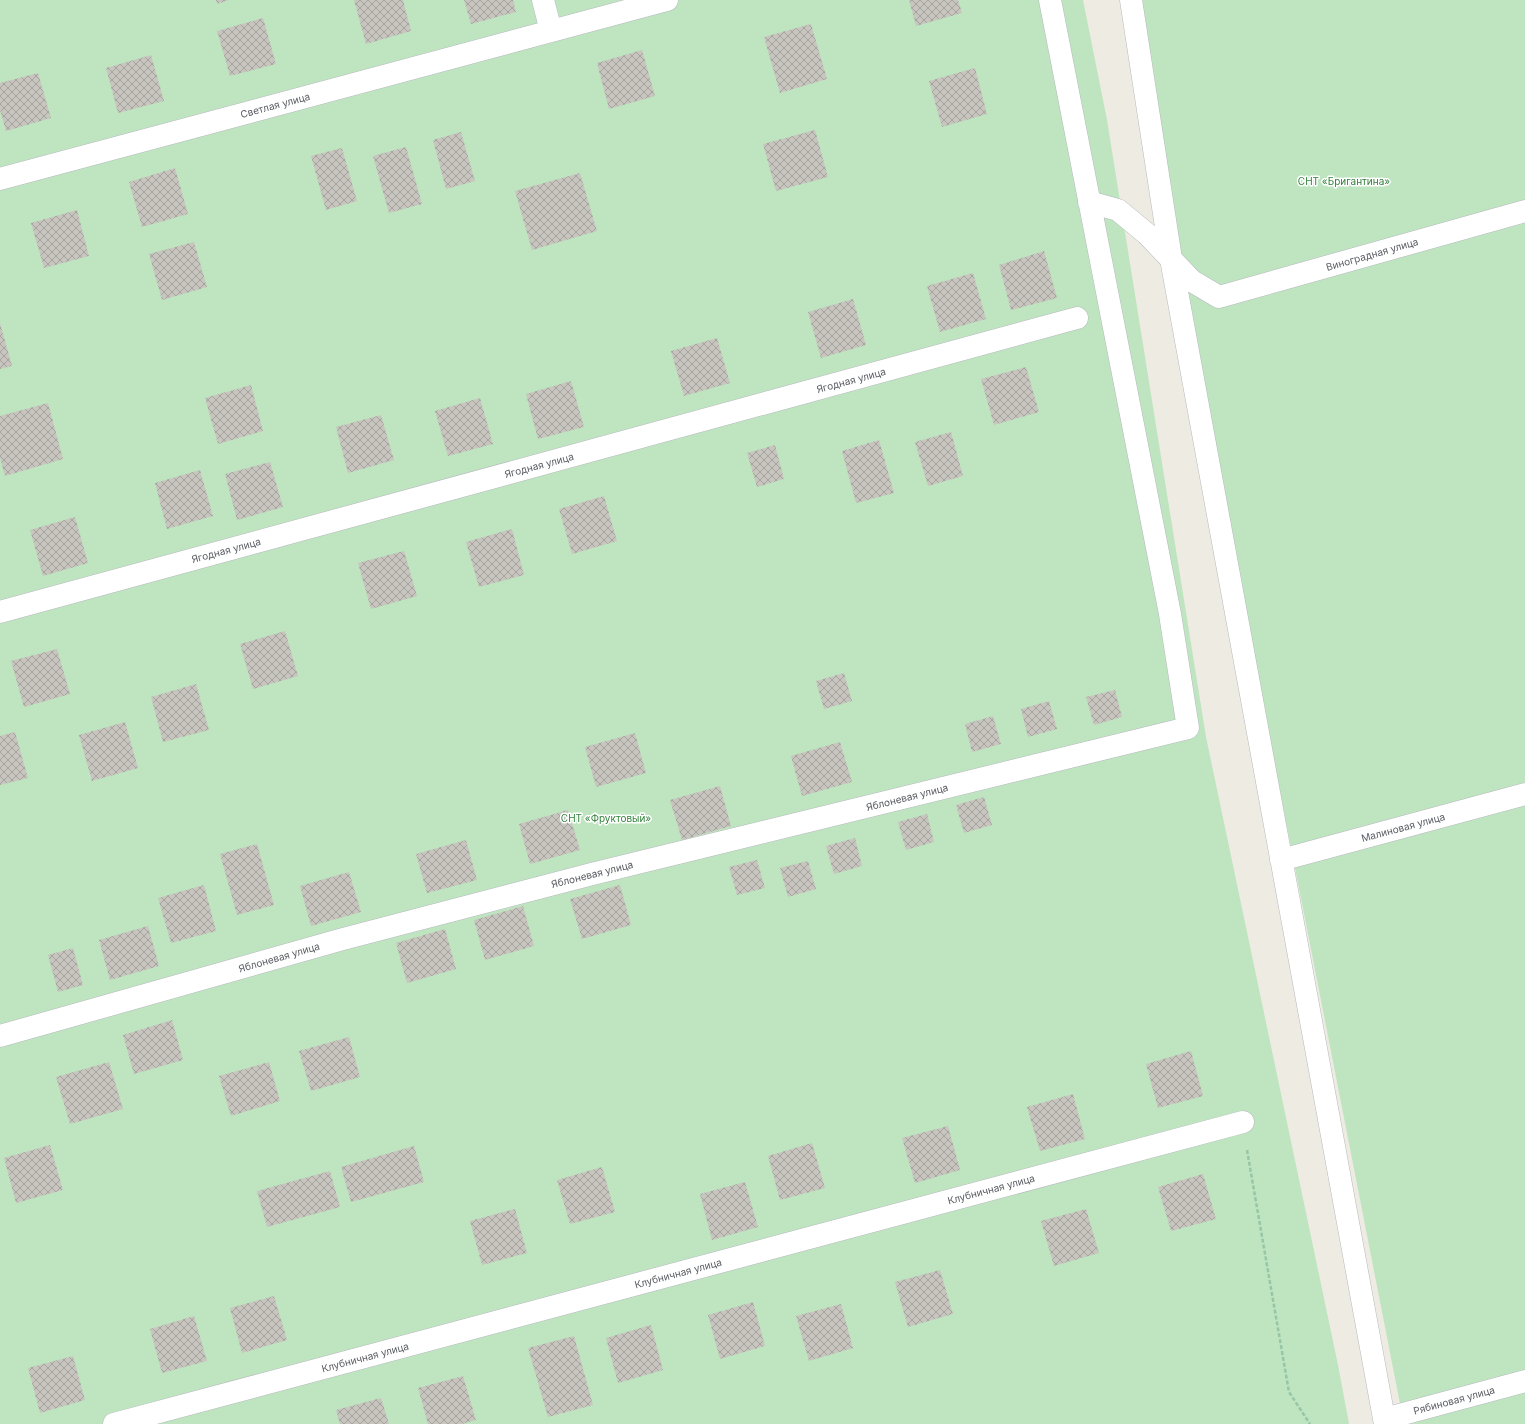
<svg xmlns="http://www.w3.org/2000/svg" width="1525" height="1424" viewBox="0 0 1525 1424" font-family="Inter,sans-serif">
<defs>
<pattern id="building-cross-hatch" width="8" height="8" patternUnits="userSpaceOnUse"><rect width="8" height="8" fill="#c8c5bf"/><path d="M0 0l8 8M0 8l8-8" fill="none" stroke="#a5a39f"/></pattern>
</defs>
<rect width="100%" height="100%" fill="#edebe2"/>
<path fill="#bee5c0" d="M0 0H1083L1107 120 1206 737 1338 1365 1349 1424H0Z
M1125 0H1525V1424H1404Z"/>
<path fill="url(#building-cross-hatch)" d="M216 0H229L217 4Z
M354 0H403L411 31 366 44Z
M464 0H513L516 12 471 24Z
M909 0H958L962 13 916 26Z
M263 18 276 64 230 76 217 31Z
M811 24 827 79 780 93 764 37Z
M642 50 655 96 609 109 597 63Z
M151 55 164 101 118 113 106 68Z
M975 68 987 114 942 127 929 81Z
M38 73 51 118 6 131 0 110V83Z
M815 130 828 177 776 191 763 144Z
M461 132 475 181 446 189 433 140Z
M406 147 422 204 389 213 373 156Z
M342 148 357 201 326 210 311 156Z
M175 168 188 214 142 227 129 182Z
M580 173 597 231 532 250 515 191Z
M77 210 89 256 44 268 31 223Z
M194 242 207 287 162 300 149 254Z
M1044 251 1057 298 1011 310 999 265Z
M973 273 986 319 940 332 927 286Z
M853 299 866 345 821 358 808 312Z
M0 323 12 366 0 369Z
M717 338 730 383 684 396 671 351Z
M1026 367 1039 412 994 425 981 379Z
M571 381 584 427 538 439 526 394Z
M251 385 263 431 218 444 205 398Z
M480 398 493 444 448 456 435 411Z
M48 403 63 459 5 476 0 458V416Z
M381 415 394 460 348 473 336 427Z
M951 432 963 476 928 486 915 442Z
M879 440 894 493 856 503 842 451Z
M775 445 784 479 757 487 747 453Z
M270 462 283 507 237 520 225 474Z
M200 470 213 516 167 529 155 483Z
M604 496 617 541 572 554 559 509Z
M75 517 88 563 43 576 30 530Z
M512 529 524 575 479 587 466 542Z
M404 551 417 596 371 609 358 563Z
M285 631 298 676 253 689 240 644Z
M57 649 70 694 24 707 11 661Z
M844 673 852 701 824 709 816 681Z
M196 684 209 730 163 742 151 697Z
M1115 690 1122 717 1094 725 1086 697Z
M1049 701 1057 729 1028 737 1021 709Z
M993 716 1001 744 972 752 965 724Z
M125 722 138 768 92 781 79 735Z
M15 732 28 778 0 785V736Z
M635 733 646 773 596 787 585 747Z
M840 742 852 782 802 796 791 756Z
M720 786 731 826 682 840 670 800Z
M984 797 992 825 964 833 956 805Z
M568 810 580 850 530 864 519 824Z
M927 814 934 842 906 850 898 822Z
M855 838 862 866 834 874 826 846Z
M466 840 477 880 427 893 416 854Z
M257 844 274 905 237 915 220 854Z
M757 860 765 888 737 895 729 867Z
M808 861 816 889 788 897 780 868Z
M349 872 361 912 311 926 300 886Z
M204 885 216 931 171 943 158 898Z
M620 885 631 925 582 939 570 899Z
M523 906 534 946 485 960 474 920Z
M148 926 159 966 110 980 99 940Z
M445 929 456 969 407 983 396 943Z
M73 948 83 985 58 992 48 955Z
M172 1020 183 1060 134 1074 123 1035Z
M349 1037 360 1077 311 1091 299 1051Z
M1191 1051 1203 1096 1158 1108 1146 1064Z
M109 1062 123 1109 70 1124 56 1077Z
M269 1062 280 1101 231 1116 219 1076Z
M1073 1094 1085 1139 1040 1151 1027 1107Z
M948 1126 960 1170 915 1183 902 1138Z
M812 1143 825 1188 780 1200 768 1156Z
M50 1145 63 1190 16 1203 4 1158Z
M414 1146 424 1182 351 1202 341 1167Z
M602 1167 615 1212 570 1224 557 1180Z
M330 1171 340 1207 267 1227 257 1191Z
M1203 1174 1216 1219 1171 1231 1158 1187Z
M745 1182 758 1227 712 1240 700 1194Z
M515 1209 527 1253 482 1265 470 1221Z
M1086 1209 1099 1253 1054 1266 1041 1221Z
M940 1270 953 1314 908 1327 895 1282Z
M274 1296 287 1340 242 1353 230 1308Z
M753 1302 765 1346 720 1359 708 1315Z
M841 1304 853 1348 809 1361 796 1316Z
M194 1316 207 1361 162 1373 150 1329Z
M651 1325 663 1370 618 1383 606 1338Z
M574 1336 593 1405 548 1417 528 1348Z
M73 1356 85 1400 40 1413 28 1368Z
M463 1376 476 1420 462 1424H428L418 1388Z
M381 1398 389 1424H340L336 1410Z"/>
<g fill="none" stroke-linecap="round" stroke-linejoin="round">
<defs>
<path id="minor" d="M543 0 551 31
M1131 0 1171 259 1385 1424
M0 179 667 0
M1089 202 1118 210 1147 234 1192 281 1219 297 1525 211
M0 612 1077 318
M1281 860 1525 794
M0 1036 343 939 592 874 1188 728 1170 614 1050 0
M1384 1419 1525 1381
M114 1424 1243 1122"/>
</defs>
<use href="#minor" stroke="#b7b9be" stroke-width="23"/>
<path stroke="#97c6a7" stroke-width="2.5" stroke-dasharray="4 2" stroke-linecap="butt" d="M1247 1150 1289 1392 1310 1424"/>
<use href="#minor" stroke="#fff" stroke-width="22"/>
</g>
<g text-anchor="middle" stroke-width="3" stroke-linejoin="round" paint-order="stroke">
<g font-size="10" fill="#5a5d63" stroke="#fff">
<text transform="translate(275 105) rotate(-15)" y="4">Светлая улица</text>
<text transform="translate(1372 254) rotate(-16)" y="4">Виноградная улица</text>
<text transform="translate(851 380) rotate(-15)" y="4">Ягодная улица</text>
<text transform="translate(539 465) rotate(-15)" y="4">Ягодная улица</text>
<text transform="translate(226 550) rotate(-15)" y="4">Ягодная улица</text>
<text transform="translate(907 797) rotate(-14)" y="4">Яблоневая улица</text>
<text transform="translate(1403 827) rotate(-15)" y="4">Малиновая улица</text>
<text transform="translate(592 874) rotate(-14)" y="4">Яблоневая улица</text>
<text transform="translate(279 957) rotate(-16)" y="4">Яблоневая улица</text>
<text transform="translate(991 1189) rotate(-15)" y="4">Клубничная улица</text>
<text transform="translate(678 1273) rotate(-15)" y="4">Клубничная улица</text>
<text transform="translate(365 1357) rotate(-15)" y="4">Клубничная улица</text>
<text transform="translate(1454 1400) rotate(-15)" y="4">Рябиновая улица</text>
</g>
<g font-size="10" fill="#33813b" stroke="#fff">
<text x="1344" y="185">СНТ «Бригантина»</text>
<text x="606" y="822">СНТ «Фруктовый»</text>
</g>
</g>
</svg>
